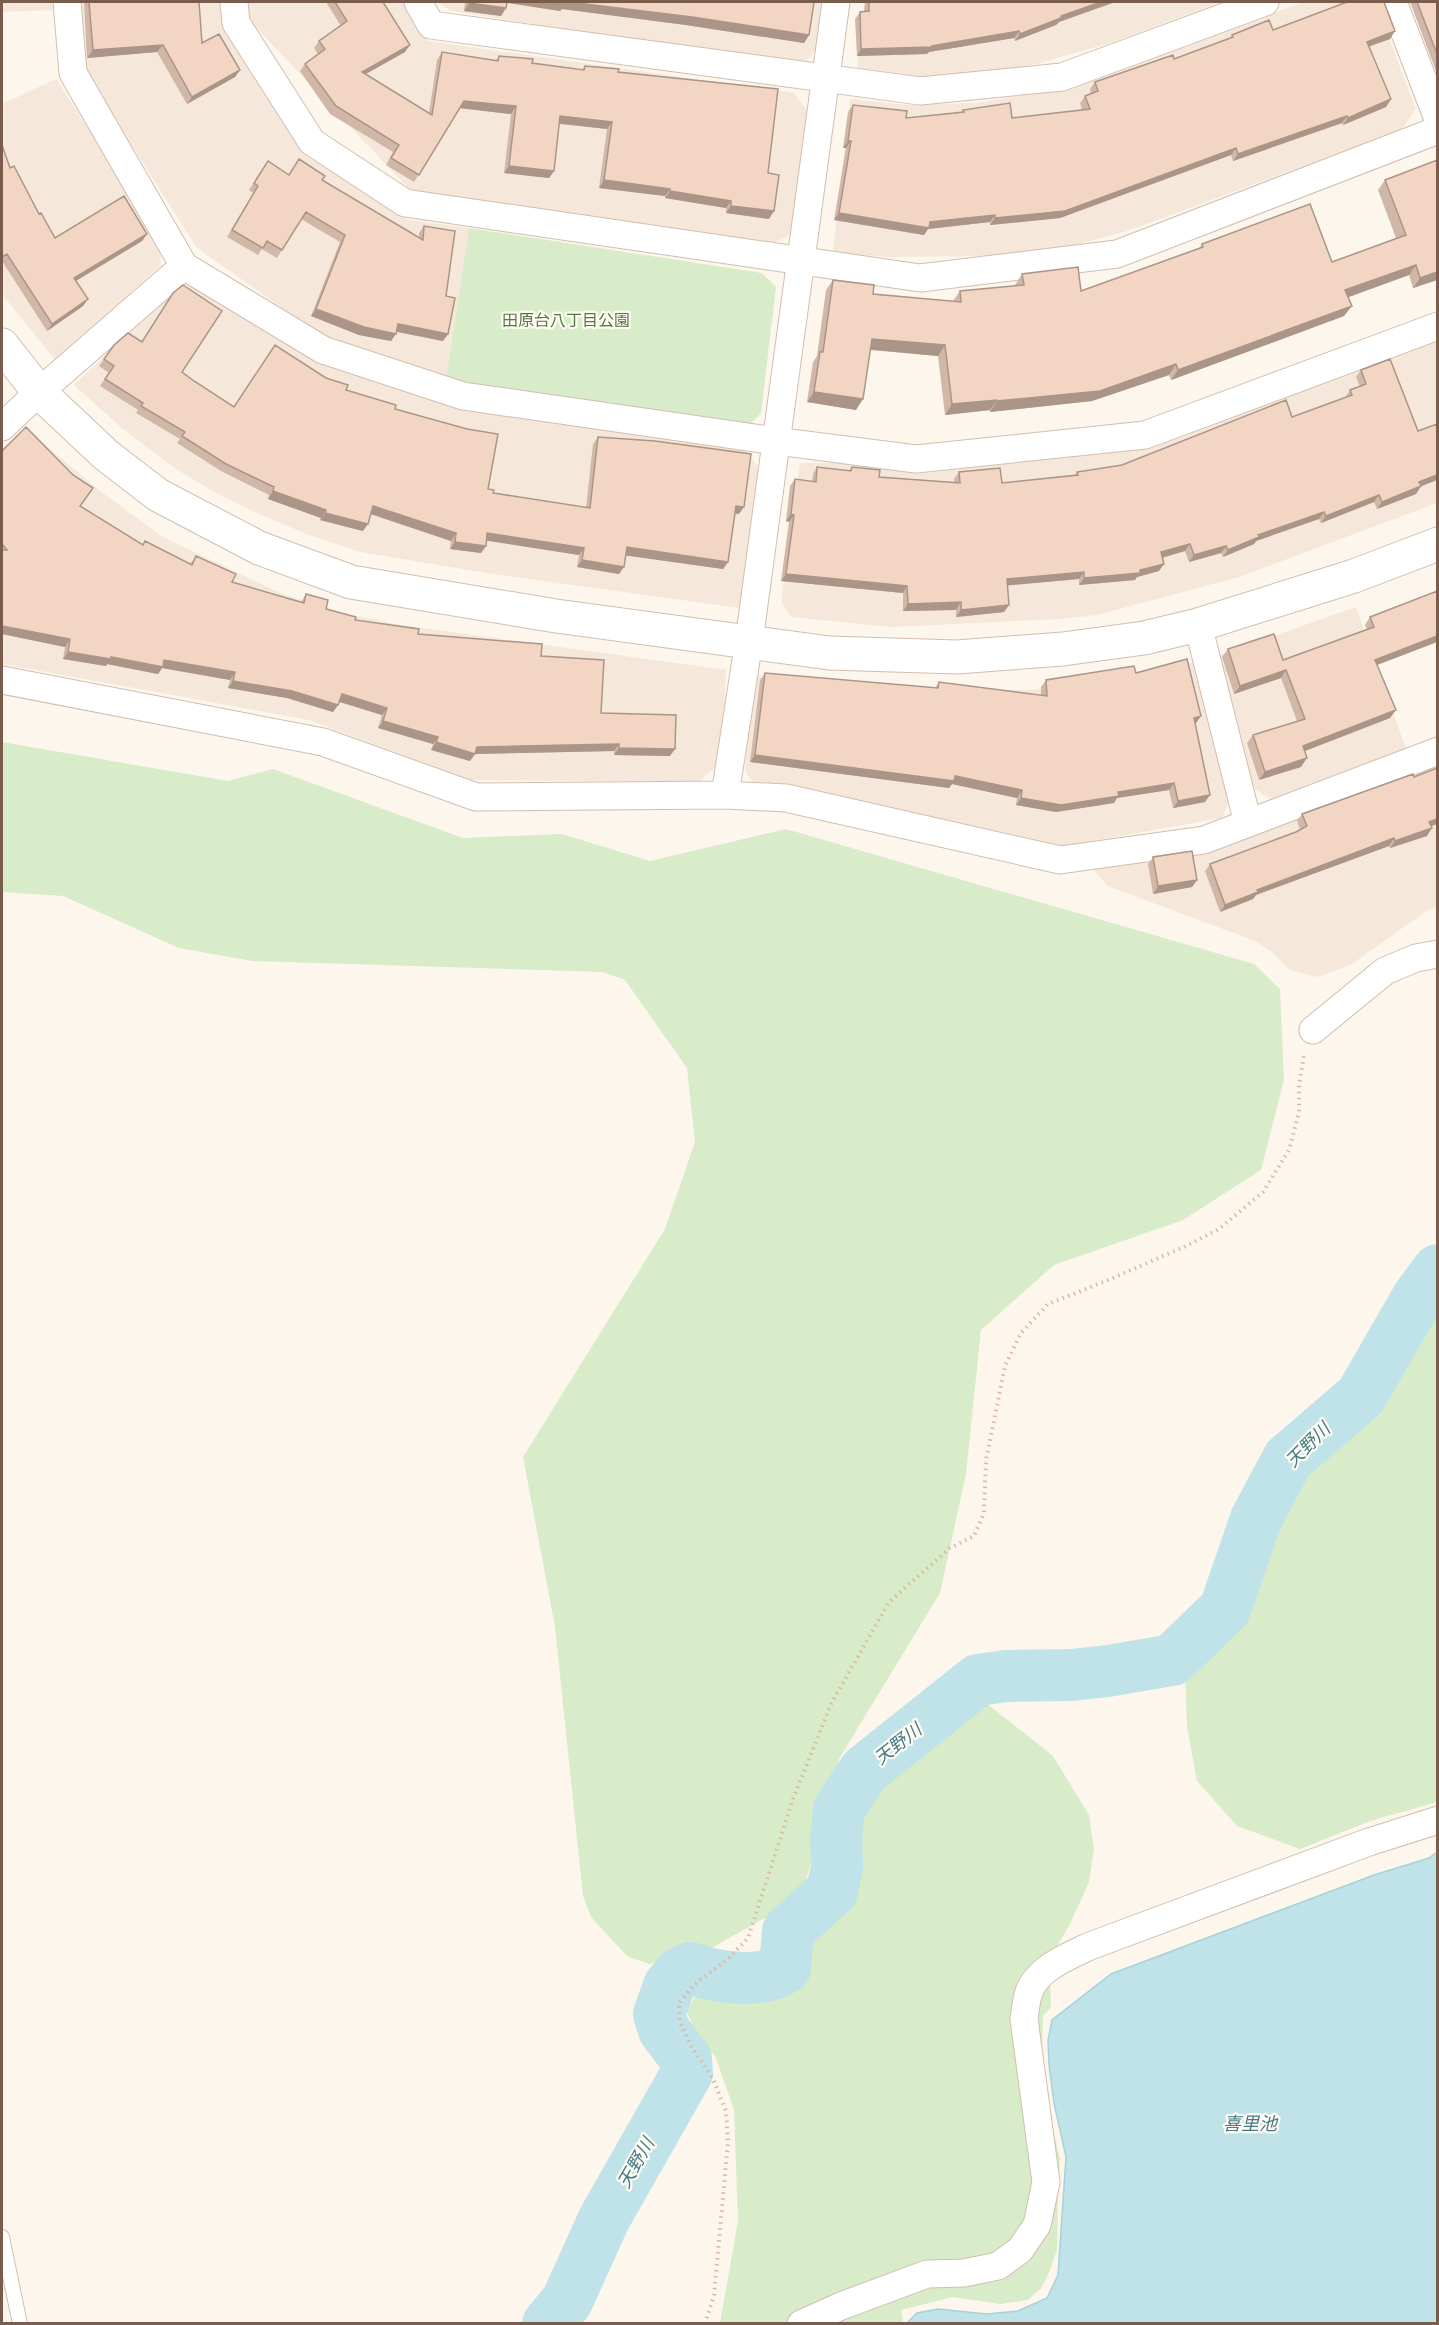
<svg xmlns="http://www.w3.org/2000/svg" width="1439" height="2325" viewBox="0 0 1439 2325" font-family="Poppins,'Noto Sans JP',sans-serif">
<rect width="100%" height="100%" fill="#fdf6ec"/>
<path fill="#f5e8da" d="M2 2H52L53 10 2 12Z
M79 2H224L226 26 303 154 409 220 469 228 446 379 325 338 197 248 84 70Z
M248 2H403L428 41 794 93 808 112 793 233 773 243 414 194 248 19Z
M437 2H824L817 50 801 66 452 11Z
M865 2H1221L1113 42 1040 63 1000 71 922 78 857 68Z
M1303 2H1375L1416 109 1402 129 1169 216 1127 231 1064 248 984 256 885 257 833 252 850 99 907 105 976 103 1047 91 1174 50Z
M56 79 159 237 161 265 56 361 2 294V104Z
M207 286 459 408 745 451 762 471 739 608 487 573 361 552 304 533 259 514 214 492 176 469 123 429 74 385 179 287Z
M1437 339V503L1239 577 1097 615 1061 619 891 627 791 617 781 602 800 463H845L917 474 1139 449Z
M25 428 99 490 161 536 280 593 351 615 401 625 726 670 722 762 698 782 469 780 309 720 2 664V449Z
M1356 607 1406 749 1271 800 1252 787 1219 655Z
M1196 662 1231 798 1222 818 1064 846 784 784 756 786 745 771 753 675 865 690H1029L1096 682Z
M1437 763V906L1425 912 1352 964 1318 977 1290 970 1272 952 1255 941 1108 886 1090 866Z"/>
<path fill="#d8ecc9" d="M469 228 762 273 776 287 761 413 749 425 446 379Z
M2 742 228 781 273 769 463 838 562 834 650 861 786 829 1254 964 1280 989 1284 1080 1261 1170 1183 1220 1054 1265 981 1330 966 1474 940 1593 839 1759 805 1884 792 1903 695 1957 649 1964 627 1956 591 1917 583 1896 555 1627 523 1457 665 1229 695 1142 687 1068 625 980 603 972 252 961 179 948 63 896 2 892Z
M1437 1276V1802L1370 1821 1300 1849 1237 1826 1197 1781 1187 1726 1185 1674 1229 1614 1234 1596 1350 1383 1399 1319Z
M972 1697 985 1702 1053 1756 1089 1815 1094 1849 1089 1882 1070 1924 1049 1960 1051 2007 1043 2016 1042 2055 1044 2091 1060 2159 1058 2189 1057 2250 1048 2275 1041 2288 1028 2300 1000 2304 953 2297 901 2310 903 2323H720L738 2221 734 2110 716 2058 694 2027 686 2010 700 1991 718 1985 750 1987 794 1969 798 1940 814 1925 838 1892 845 1864 844 1836 855 1801 898 1748 946 1712Z"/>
<path fill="#bfe3e8" stroke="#a5d3da" stroke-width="1.5" d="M1437 1852V2323H907L917 2313 938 2309 987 2314 1018 2311 1047 2298 1058 2275 1066 2157 1054 2103 1049 2065 1048 2040 1052 2020 1111 1974 1374 1875 1429 1858Z"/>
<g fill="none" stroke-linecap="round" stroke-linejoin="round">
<path stroke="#bfe3e8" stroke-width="52" d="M548 2324 567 2301 604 2219 687 2073 686 2059 664 2030 659 2014 669 1986 680 1973 691 1968C716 1978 762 1984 785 1968L788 1931 832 1891 837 1867 836 1839 839 1809 865 1770 978 1680 1006 1676 1071 1675 1108 1671 1172 1660 1225 1609 1256 1519 1288 1459 1361 1396 1418 1297 1438 1270"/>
<defs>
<path id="service" d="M2 2237 20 2324"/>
<path id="minor" d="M67 2 73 73 184 266 323 350 463 396 776 441 916 459 1145 435 1438 326
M234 2 236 23 312 142 405 203 920 278 1117 254 1438 130
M418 2 431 25 920 91 1062 77 1265 2
M1393 2 1438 119
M2 427 39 392 184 266
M1198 625 1248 823
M2 680 323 742 476 797 725 795 786 798 1060 860 1204 840 1438 751
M725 795 749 641 836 2
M1313 1030 1385 971 1416 958 1438 954
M801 2324 841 2306 927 2274 964 2273 998 2266 1020 2250 1037 2225 1046 2182 1024 2019C1025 2011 1026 2002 1028 1995 1035 1969 1069 1956 1090 1946L1369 1842 1438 1820"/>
<path id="tertiary" d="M2 345 39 392 106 455 158 495 259 548 351 582 556 616 829 653 957 657 1063 649 1144 638 1198 625 1354 576 1438 544"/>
</defs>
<use href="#service" stroke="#d1beb0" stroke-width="16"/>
<use href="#minor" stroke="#d1beb0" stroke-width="29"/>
<use href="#tertiary" stroke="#d1beb0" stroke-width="35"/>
<path stroke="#d9b8a5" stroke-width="4" stroke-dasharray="1.5 4.5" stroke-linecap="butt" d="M705 2324 714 2295 728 2142 726 2111 712 2077 692 2048 680 2022 679 2003 695 1984 728 1959 748 1938 793 1799 831 1704 889 1602 950 1548 974 1536 984 1513 986 1460 1005 1366 1021 1333 1048 1304 1106 1281 1186 1246 1219 1229 1263 1192 1289 1150 1299 1112V1085L1304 1055"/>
<use href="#service" stroke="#fff" stroke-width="14"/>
<use href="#minor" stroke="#fff" stroke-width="27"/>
<use href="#tertiary" stroke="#fff" stroke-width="33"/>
</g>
<path fill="#d1b7a8" d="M84 2H199L202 43 240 70 235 77 187 104 157 52 87 58Z
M326 2H383L405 52 365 74 429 113 437 60 442 52 496 60 499 56 532 63 582 70 585 66 618 72 768 173 769 219 726 213V208L665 198V196L599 188 607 129 559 124 554 171 549 178 504 173 511 114 460 108 414 182 386 165 393 152 330 114 300 71 305 64 318 54 314 48 319 41 341 26Z
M465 2H814L809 35 804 43 686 25 562 9 560 11 507 3 506 8 501 16 464 11Z
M865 2H1115L1059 22 1056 25 1015 41 1014 38 929 52 927 54 857 56 855 19 860 12 864 11Z
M1410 2H1437V74Z
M1273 30 1390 39 1369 46 1391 99 1386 107 1343 125 1342 123 1233 161 1231 155 1060 218 990 225V222L928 229 924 235 834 220 846 148H843L848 112 853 105 906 118 961 113 963 110 1012 118 1082 110 1080 103 1085 96 1091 93 1090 89 1095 82 1174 59 1230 38 1232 35Z
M268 161 288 174 322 180 419 237V233L424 226 446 296 448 334 443 341 397 332 391 341 359 335 311 316 340 242 301 219 277 258 262 249 258 255 227 237 253 193 249 190Z
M10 168 55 238 147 234 142 241 76 281 88 299 83 306 47 331 2 261Z
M1385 180 1437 280 1413 288 1409 275 1348 297 1344 316 1171 380 1169 375 1092 401 990 412V410L945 415 938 356 870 350 856 410 807 402 813 362 817 356 826 290 833 280 873 294 953 301 960 291 1015 286V285L1022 274 1081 291 1199 248 1202 244 1332 262 1396 238 1378 190Z
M114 345 182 372 194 381 234 407 326 378 346 390 395 409 493 493 586 508 593 444 598 437 739 514H735L728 562 723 569 626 555 619 574 577 567 579 555 486 540V546L481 553 450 549 451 541 370 514 363 531 320 520 321 518 268 499 269 495 221 471 177 443 180 439 136 413 138 410 100 386 109 373 99 366Z
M1361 370 1437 480 1421 486 1416 494 1377 509 1374 502 1321 523 1319 519 1256 541 1254 544 1223 557 1221 553 1189 562 1185 551 1163 558 1159 571 1137 577 1135 580 1079 585V579L1007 585 1009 605 1004 612 956 617V610L903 611V593L781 581 789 522 786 521 790 486 795 479 812 481 813 474 817 467 849 470 852 467 879 477 954 482V479L959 472 1002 483 1075 475 1077 472 1122 465 1292 417 1345 398 1350 390 1360 387 1356 377Z
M2 451 80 506 142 545 145 541 190 564 196 556 232 582 301 602 306 594 326 609 355 620 418 634 541 656 601 713 670 756 614 755V751L475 754 470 761 431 750 433 744 378 728 382 715 339 702 338 705 333 712 287 698 228 688 230 680 162 668 158 674 107 664 106 666 63 659 65 647 2 634Z
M1370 617 1437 642 1377 665 1390 718 1305 751 1301 767 1259 780 1247 743 1253 735 1297 721 1281 678 1234 694 1222 657 1228 649 1283 660 1367 630 1365 625Z
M765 673 935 688 939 682 1041 695V687L1046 680 1136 673 1201 716 1195 723 1205 802 1173 808 1169 790 1117 798 1114 803 1056 812 1016 805 1017 798 952 784 949 788 750 762 760 680Z
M1414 777 1437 824 1431 826 1427 836 1390 848 1389 846 1256 895 1253 899 1220 912 1205 871 1210 864 1296 832 1300 829 1297 821 1302 814Z
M1153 857 1197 880 1192 887 1153 894 1148 864Z"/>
<path fill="#aa9588" d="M503 2H566L692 17 809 35 804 43 686 25 562 9 560 11Z
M1101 2H1115L1059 22 1056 25 1015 41 1020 34 1061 16Z
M469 3 506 8 501 16 464 11Z
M1019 31 1014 38 929 52 927 54 857 56 861 49 932 46Z
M1395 31 1390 39 1362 49 1367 42Z
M163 45 157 52 87 58 93 50Z
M410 45 405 52 357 79 362 72Z
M240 70 235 77 187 104 192 97Z
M1391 99 1386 107 1343 125 1348 118Z
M464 101 516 106 511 114 459 108Z
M560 116 612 122 607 129 555 123Z
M1347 116 1342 123 1233 161 1238 154Z
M848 141H851L846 148H843Z
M1236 148 1231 155 1060 218 990 225 995 218Z
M509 166 554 171 549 178 504 173Z
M604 180 670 189 665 196 599 188Z
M670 191 731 201 726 208 665 198Z
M731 206 774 211 769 219 726 213Z
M839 213 930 222 995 215 990 222 928 229 924 235 834 220Z
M147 234 142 241 69 285 74 278Z
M1416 265 1409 275 1338 301 1345 290Z
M1437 272V280L1413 288 1420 278Z
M88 299 83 306 47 331 52 324Z
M1352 306 1344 316 1171 380 1178 370Z
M316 309 396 334 391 341 359 335 311 316Z
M398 324 448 334 443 341 393 331Z
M872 339 945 345 938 356 864 349Z
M1176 364 1169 375 1092 401 990 412 997 401Z
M814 392 863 399 856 410 807 402Z
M997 400 990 410 945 415 952 404Z
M1437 475V480L1414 489 1419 482Z
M1421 486 1416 494 1377 509 1382 502Z
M273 491 326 510 321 518 268 499Z
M1379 495 1374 502 1321 523 1326 516Z
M373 506 456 533 451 541 368 513Z
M736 506 744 507 739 514 731 513Z
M1324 512 1319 519 1256 541 1254 544 1223 557 1228 550 1258 535Z
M325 513 368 524 363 531 320 520Z
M791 514 794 515 789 522 786 521Z
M487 533 584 548 579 555 482 540Z
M455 542 486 546 481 553 450 549Z
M1190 544 1185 551 1156 559 1161 552Z
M1226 546 1221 553 1189 562 1194 555Z
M627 547 728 562 723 569 622 555Z
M582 560 624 567 619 574 577 567Z
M1164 564 1159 571 1137 577 1135 580 1079 585 1084 578 1140 570Z
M1084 572 1079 579 1002 586 1007 579Z
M786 574 907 586 903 593 781 581Z
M961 602 956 610 903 611 908 604Z
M1009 605 1004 612 956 617 961 610Z
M2 626 70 639 65 647 2 634Z
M1437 636V642L1369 668 1375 660Z
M68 652 111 657 164 660 235 672 230 680 162 668 158 674 107 664 106 666 63 659Z
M1286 670 1281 678 1234 694 1240 686Z
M233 681 292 691 338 705 333 712 287 698 228 688Z
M342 694 387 708 382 715 337 701Z
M1396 710 1390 718 1297 754 1303 746Z
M1201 716 1196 723 1189 725 1194 718Z
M383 721 438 737 433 744 378 728Z
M436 742 477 747 619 744 614 751 475 754 470 761 431 750Z
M619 748 675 749 670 756 614 755Z
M755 755 955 776 1022 790 1017 798 952 784 949 788 750 762Z
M1307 758 1301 767 1259 780 1265 772Z
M1174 783 1169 790 1117 798 1114 803 1056 812 1016 805 1021 798 1118 792Z
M1210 795 1205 802 1173 808 1178 801Z
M1437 819V824L1424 829 1429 822Z
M1432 828 1427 836 1390 848 1395 841Z
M1394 838 1389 846 1256 895 1253 899 1220 912 1225 905 1257 890Z
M1197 880 1192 887 1153 894 1158 886Z"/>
<path fill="#f3d5c3" stroke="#aa9588" stroke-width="1.5" d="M89 2H199L202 43 219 34 240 70 192 97 163 45 93 50Z
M335 2H383L410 45 362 72 432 115 442 52 498 61 499 56 533 59 532 63 584 70 585 66 619 69 618 72 778 89 768 173 779 175 774 211 731 206V201L670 191V189L604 180 612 122 560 116 554 171 509 166 516 106 464 101 419 175 391 158 399 145 336 106 305 64 325 49 319 41 347 21Z
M469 2H507L506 8 469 3Z
M552 2H566V4Z
M569 2H814L809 35 692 17Z
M869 2H1101L1061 16V18L1020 34 1019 31 932 46V47L861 49 860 12 869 11Z
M1347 2H1384L1395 31 1367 42 1391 99 1348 118 1347 116 1238 154 1236 148 1065 211 995 218V215L930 222 929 228 839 213 851 141H848L853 105 907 111 906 118 964 112 963 110 1010 103 1012 118 1090 109 1085 96 1098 91 1095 82 1173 55 1174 59 1233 37 1232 35 1269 20 1273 30Z
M1417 2H1437V54Z
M2 145 10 168 14 166 39 214 41 213 55 238 124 196 147 234 74 278 88 299 52 324 7 254 2 257Z
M299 159 325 176 322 180 423 240 424 226 455 231 446 296 455 298 448 334 398 324 396 334 364 327 316 309 345 235 306 212 282 250 267 241 263 248 232 230 258 186 254 183 268 161 289 175Z
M1437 160V272L1420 278 1416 265 1345 290 1352 306 1178 370 1176 364 1100 391 997 401V400L952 404 945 345 872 339 863 399 814 392 820 352H823L833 280 874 285 873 294 961 302 960 291 1024 285 1022 274 1078 267 1081 291 1203 247 1202 244 1310 204 1332 262 1406 235 1385 180Z
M183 285 222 311 182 372 194 381 234 407 275 345 326 378 348 385 346 390 396 405 395 409 467 429 498 434 488 489 494 490 493 493 590 508 598 437 655 441 751 454 744 507 736 506 728 562 627 547 624 567 582 560 584 548 487 533 486 546 455 542 456 533 373 506 368 524 325 513 326 510 273 491 274 487 226 464 182 436 185 432 141 406 143 403 105 379 114 366 104 359 114 345 128 333 142 342 173 293Z
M1390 359 1418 431 1437 424V475L1419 482 1421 486 1382 502 1379 495 1326 516 1324 512 1258 535 1259 537 1228 550 1226 546 1194 555 1190 544 1161 552 1164 564 1140 570V573L1084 578V572L1007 579 1009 605 961 610V602L908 604 907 586 786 574 794 515 791 514 795 479 816 482 817 467 851 471 852 467 880 470 879 477 960 483 959 472 1000 468 1002 483 1078 475 1077 472 1122 465 1286 400 1292 417 1352 395 1350 390 1366 384 1361 370Z
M26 427 73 475 93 488 80 506 143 545 145 541 192 565 196 556 236 574 232 582 304 603 306 594 328 600 326 609 356 617 355 620 419 629 418 634 542 644 541 656 604 660 601 713 676 715 675 749 619 748V744L477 747 475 754 436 742 438 737 383 721 387 708 342 694 338 705 292 691 233 681 235 672 164 660 163 667 111 657V659L68 652 70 639 2 626V550H7L2 544V451Z
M1437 591V636L1375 660 1396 710 1303 746 1307 758 1265 772 1253 735 1305 719 1286 670 1240 686 1228 649 1274 634 1283 660 1374 627 1370 617Z
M1187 659 1201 716 1194 718 1210 795 1178 801 1174 783 1118 792 1119 796 1061 805 1021 798 1022 790 955 776 954 781 755 755 765 673 938 688 939 682 1047 696 1046 680 1134 666 1136 673Z
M1437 768V819L1429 822 1432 828 1395 841 1394 838 1257 890 1258 892 1225 905 1210 864 1296 832 1307 826 1302 814 1413 774 1414 777Z
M1192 851 1197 880 1158 886 1153 857Z"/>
<g text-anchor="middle" stroke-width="4.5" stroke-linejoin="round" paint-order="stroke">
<g font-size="16" fill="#537a41" stroke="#fffaf3">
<text x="566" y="326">田原台八丁目公園</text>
</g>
<g font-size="18" font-style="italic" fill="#437c86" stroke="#fffaf3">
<text transform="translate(1308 1445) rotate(-45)" y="6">天野川</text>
<text transform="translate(898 1744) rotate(-38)" y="6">天野川</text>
<text x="1250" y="2130">喜里池</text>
<text transform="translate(636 2163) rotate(-60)" y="6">天野川</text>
</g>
</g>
<rect width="1439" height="2325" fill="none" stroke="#7a5c4d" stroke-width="6"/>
</svg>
